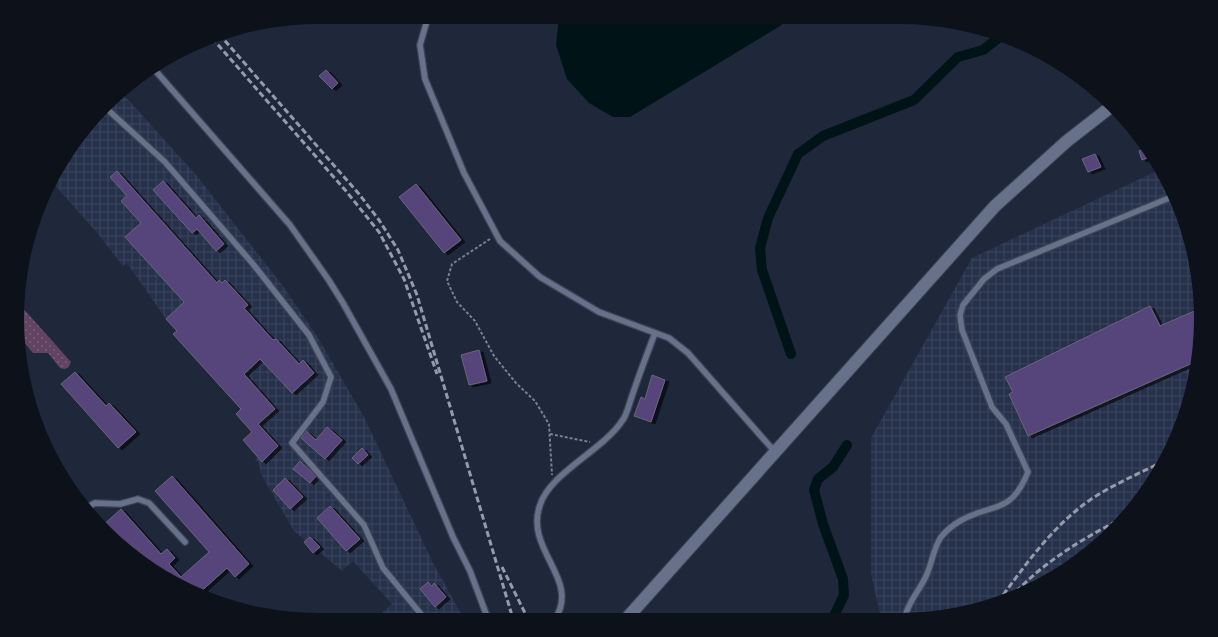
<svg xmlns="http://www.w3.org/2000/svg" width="1218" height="637" viewBox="0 0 1218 637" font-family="Barlow,sans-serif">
<defs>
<pattern id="industrial-grid" width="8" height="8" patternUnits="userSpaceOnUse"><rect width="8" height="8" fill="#26314b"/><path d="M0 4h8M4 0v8" fill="none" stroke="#3b455d"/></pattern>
<pattern id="grass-dots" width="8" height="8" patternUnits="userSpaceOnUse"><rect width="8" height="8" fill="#624462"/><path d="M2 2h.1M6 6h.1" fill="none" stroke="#785f79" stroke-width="1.8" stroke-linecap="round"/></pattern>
<filter id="shadow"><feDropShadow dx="4" dy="2" stdDeviation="0" flood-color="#0009"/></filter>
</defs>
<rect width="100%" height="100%" fill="#1f273b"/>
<path fill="url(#industrial-grid)" d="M122 93 197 176 283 286 317 336 364 417 433 563 464 619H375L392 604 353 561 342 571 294 531 261 474 259 463 255 459 258 457 252 432 236 414 241 409 173 334 177 330 166 319 127 263 123 266 98 234 53 183 68 151Z
M1161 169 1185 222 1198 279 1200 338 1191 397 1170 452 1126 517 1083 558 1015 597 939 617 881 618 871 574V438L972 258Z"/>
<path fill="url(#grass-dots)" d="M21 306 71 362 68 368 64 369 60 368 48 353H33L18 335Z"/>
<path fill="#001417" d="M559 17H789L780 26 630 117H613L589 103 567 79 556 45Z"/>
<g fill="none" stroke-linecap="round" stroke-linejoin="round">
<path stroke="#001417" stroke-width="10" d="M791 354 762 270 760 248 768 218 798 154 823 136 914 100 958 57 983 50 1001 36
M833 618 844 595 843 579 823 524 814 490 818 479 833 467 847 445"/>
</g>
<path fill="#55457a" stroke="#6a647c" filter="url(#shadow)" d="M326 70 338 83 332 89 319 76Z
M1146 148 1152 156 1142 160 1139 151Z
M1095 154 1101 167 1088 172 1082 159Z
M117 171 217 283 219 280 222 283 225 280 248 305 244 308 273 340 276 339 299 364 303 360 314 373 292 393 260 359 244 374 275 409 258 424 278 446 262 462 243 440 252 432 236 414 241 409 173 334 177 331 166 319 184 302 125 237 141 223 121 201 127 196 110 177Z
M163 181 196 218 199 215 224 244 216 251 197 229 192 233 153 190Z
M416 184 461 240 444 253 399 197Z
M1150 306 1160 326 1199 309 1200 338 1197 361 1028 436 1009 394 1013 392 1005 377Z
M479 350 487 381 469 385 461 355Z
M75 372 106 406 109 403 136 432 118 448 61 384Z
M652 375 665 380 651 422 634 416 641 397 645 399Z
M327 427 342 440 325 459 301 438 306 431 316 440Z
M362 448 368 455 358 464 352 458Z
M300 461 316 476 310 483 293 469Z
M172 476 249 564 235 577 227 568 198 594 185 589 105 532 101 527 121 509 161 554 167 549 175 558 169 564 181 577 209 552 155 491Z
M285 478 303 497 290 509 273 490Z
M330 506 360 539 346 551 317 518Z
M310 537 320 547 313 553 304 542Z
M428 582 432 586 434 583 446 597 435 607 420 589Z"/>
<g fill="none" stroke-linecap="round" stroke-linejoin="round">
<defs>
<path id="lane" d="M428 17 420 45 425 79 464 173 500 241 540 277 599 312 669 338 688 353 775 452
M154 69 290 225 328 279 343 303 391 389 453 537 470 571 488 619
M107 109 165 162 253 264 309 335 331 377 323 402 292 443 364 525 383 568 425 619
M86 508 95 503 120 504 138 499 149 503 185 542
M905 617C908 601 921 589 927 574 932 562 934 547 941 537 946 531 953 525 960 521 993 502 1010 516 1028 472L1006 424 992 407 962 330 960 315 963 305 984 279 997 269 1174 196
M555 619C581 579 524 550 540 505 550 473 603 450 622 421 627 415 629 404 632 396 639 375 647 354 655 333"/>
<path id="secondary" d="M627 618 995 206 1067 141 1112 106"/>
</defs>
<use href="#lane" stroke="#3d4455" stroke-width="8"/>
<use href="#secondary" stroke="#3d4455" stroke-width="14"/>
<path stroke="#788091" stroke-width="2" stroke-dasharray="3 2" stroke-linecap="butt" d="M490 239 452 264 447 281 457 302 475 321 494 356 516 383 535 401 549 424 552 475
M550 434 590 442"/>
<use href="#lane" stroke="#677189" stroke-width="5.5"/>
<use href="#secondary" stroke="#677189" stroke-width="12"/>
<path stroke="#949bab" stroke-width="3" stroke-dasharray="6 3" stroke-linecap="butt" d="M219 34 359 194 379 220 398 250 417 295 513 619
M212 38 346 191 379 232 404 279 437 374
M502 567 528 619
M1010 598C1043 562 1083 538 1127 516
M998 602C1023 568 1049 531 1083 505 1107 487 1136 475 1164 461"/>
</g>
<path d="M0 0H1218V637H0ZM318 24H900A294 294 0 0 1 1194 318V319A294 294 0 0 1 900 613H318A294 294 0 0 1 24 319V318A294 294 0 0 1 318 24Z" fill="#0d1119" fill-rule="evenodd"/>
</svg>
